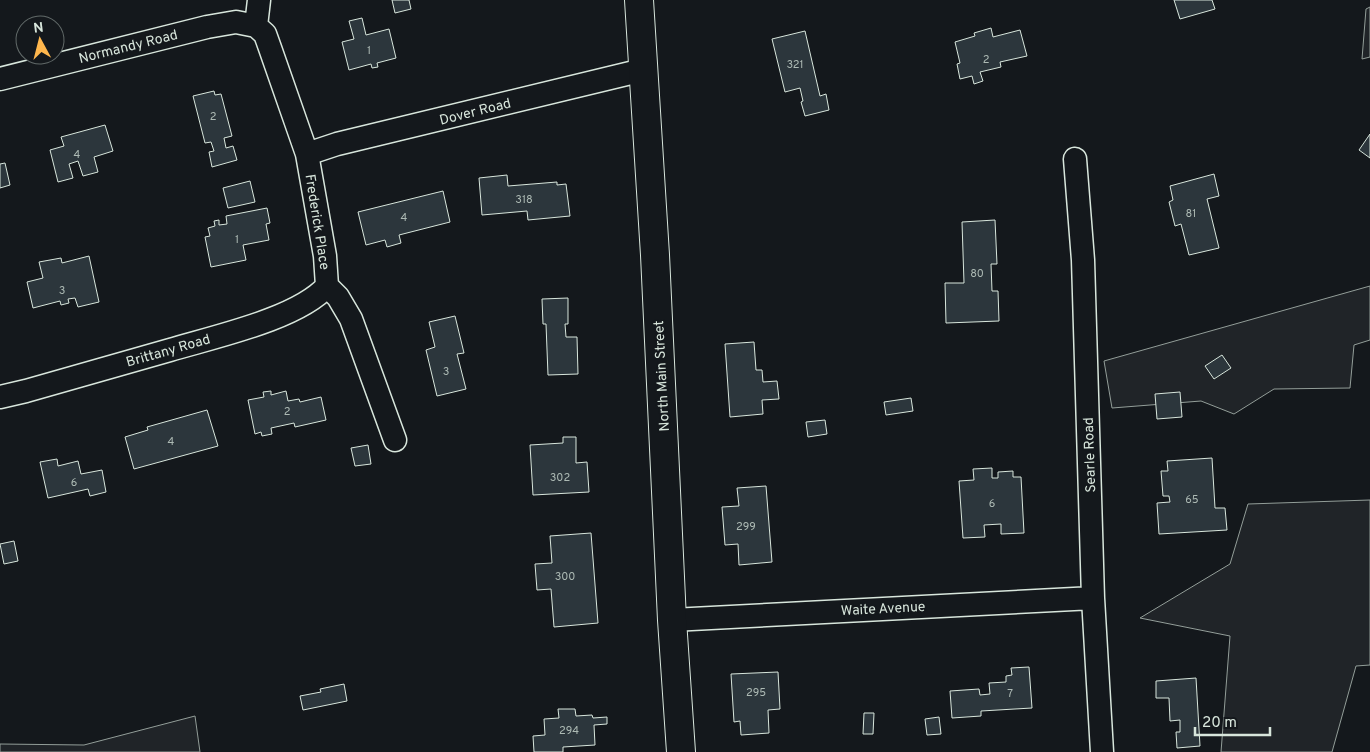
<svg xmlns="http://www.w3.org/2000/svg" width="1370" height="752" viewBox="0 0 1370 752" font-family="Overpass,sans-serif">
<rect width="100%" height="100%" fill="#14181c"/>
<path fill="#202428" stroke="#939e99" d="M1370 7V57L1362 59 1366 9Z
M1370 286V340L1354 345 1350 388 1274 389 1234 414 1201 401 1112 408 1104 361Z
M1370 500V665L1356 666 1332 752H1221L1230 636 1140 618 1230 564 1248 504Z
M195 716 200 752H0V744L84 745Z"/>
<path fill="#2c363c" stroke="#d8e6dc" d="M392 0H409L411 9 395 13Z
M1174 0H1212L1215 9 1180 19Z
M362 18 366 35 389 29 396 58 377 63 378 67 372 68 371 64 349 70 342 42 354 39 349 21Z
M991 28 993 37 1020 30 1027 56 1000 62 1001 67 980 72 983 81 974 84 972 76 960 79 957 64 960 63 955 42 975 36 974 33Z
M805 31 820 96 826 94 829 110 805 116 801 102 803 101 800 88 785 92 772 39Z
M214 91 215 95 221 94 232 136 224 138 226 148 233 146 237 160 212 167 209 152 214 151 211 142 205 143 193 96Z
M105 125 113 151 94 157 98 172 83 176 78 161 69 164 73 178 58 182 50 150 64 146 61 137Z
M1370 134V158L1359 150Z
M5 163 10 185 0 188V164Z
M1214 174 1219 196 1207 199 1219 248 1189 255 1181 224 1175 226 1169 202 1173 200 1170 186Z
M507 175 508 186 557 182V185L566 184 570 216 528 220 527 211 482 215 479 178Z
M250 181 255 202 228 208 223 188Z
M443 191 450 222 399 235 401 243 387 247 385 240 366 245 358 212Z
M267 208 270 223 266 224 269 240 243 245 246 260 211 267 205 237 210 236 208 228 215 226 214 221 219 220V225L227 224 226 216Z
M995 220 997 264H991L992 291H998L999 321 946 323 945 283H964L962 222Z
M89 256 99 302 78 307 75 298 68 299 69 303 61 305 60 301 33 308 27 282 43 278 39 262 61 258 62 263Z
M568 298V324H565L566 337H577L578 374 548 375 546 324H543L542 299Z
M455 316 464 353 457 354 466 389 437 396 426 350 435 347 429 322Z
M754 342 756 370H762L763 382 777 381 779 399 762 400 763 414 730 417 725 344Z
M1222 355 1231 368 1214 379 1205 366Z
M271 391V395L286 391 288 401 299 399 300 402 321 397 326 420 295 427 294 423 271 428 272 434 262 436 261 432 255 434 248 400 264 397 263 392Z
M1180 392 1182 417 1157 419 1155 394Z
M911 398 913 411 886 415 884 402Z
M207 410 218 446 134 469 125 437 148 430 147 427Z
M825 420 827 434 808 437 806 422Z
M563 437H576V463L587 462 589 492 533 495 530 445 563 443Z
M368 445 371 464 355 466 351 448Z
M1212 458 1215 508H1225L1227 530 1159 534 1157 503 1170 502 1169 496H1163L1161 471H1168L1167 461Z
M57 459 58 466 78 461 81 474 102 470 106 492 90 496 88 489 48 498 40 462Z
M992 468V478H998V472L1013 471V477H1021L1024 533 1001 534V524L984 525 985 537 963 538 959 481 974 480 973 469Z
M766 486 772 562 739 565 738 544 725 545 722 507 739 506 737 488Z
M591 533 598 623 554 627 551 589 537 590 535 564 552 563 550 536Z
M14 541 18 561 4 564 0 544Z
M1029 667 1032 708 981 711V716L952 718 950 691 979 689 980 695 990 694 989 683 1006 682V676L1012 675 1011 668Z
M778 672 780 709 768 710 769 733 741 735 740 721 734 722 731 674Z
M1196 678 1200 746 1177 748 1176 732H1180V720L1170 721 1169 698H1156V681Z
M344 684 347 701 303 710 300 696 321 692 320 689Z
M558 709H575L576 716 592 715 593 718 607 717V724L594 725 595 745 563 747V752H534L533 736 545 735 544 719 559 718Z
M864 713H874L873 734H863Z
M939 717 941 734 927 735 925 719Z"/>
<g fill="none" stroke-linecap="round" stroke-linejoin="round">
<defs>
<path id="minor" d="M259 0 256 26 265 34 270 48 307 154 325 256 327 286 338 297 351 319 395 440
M0 79 207 27 236 22 256 26
M307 154 337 144 643 70
M1075 159 1083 260 1093 598 1102 752
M0 397 26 391C74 377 122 364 170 350 213 337 298 319 327 286
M672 620 1093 598"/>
<path id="tertiary" d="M639 0 655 255 672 620 681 752"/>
</defs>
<use href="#minor" stroke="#d8e6dc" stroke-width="25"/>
<use href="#tertiary" stroke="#d8e6dc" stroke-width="30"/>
<use href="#minor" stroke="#14181c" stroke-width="22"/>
<use href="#tertiary" stroke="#14181c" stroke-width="28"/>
</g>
<g text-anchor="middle" stroke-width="4" stroke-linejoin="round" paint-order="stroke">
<g font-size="11" fill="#adbab4">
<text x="369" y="54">1</text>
<text x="986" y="63">2</text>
<text x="795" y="68">321</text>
<text x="213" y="120">2</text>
<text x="77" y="158">4</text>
<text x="524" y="203">318</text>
<text x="1191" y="217">81</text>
<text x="404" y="221">4</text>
<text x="237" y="243">1</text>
<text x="977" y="277">80</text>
<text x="62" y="294">3</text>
<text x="446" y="375">3</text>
<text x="287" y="415">2</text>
<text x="171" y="445">4</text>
<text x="560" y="481">302</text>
<text x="74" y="486">6</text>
<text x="1192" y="503">65</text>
<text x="992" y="507">6</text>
<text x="746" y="530">299</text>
<text x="565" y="580">300</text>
<text x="756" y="696">295</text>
<text x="1010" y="697">7</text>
<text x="569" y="734">294</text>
</g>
<g font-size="14" fill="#d8e6dc" stroke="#14181c">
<text transform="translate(128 46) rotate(-14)" y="5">Normandy Road</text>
<text transform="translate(475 111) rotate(-14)" y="5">Dover Road</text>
<text transform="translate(318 222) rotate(81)" y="5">Frederick Place</text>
<text transform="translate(168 350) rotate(-16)" y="5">Brittany Road</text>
<text transform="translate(661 376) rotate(-93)" y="5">North Main Street</text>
<text transform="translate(1089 455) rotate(-92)" y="5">Searle Road</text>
<text transform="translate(883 608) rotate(-3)" y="5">Waite Avenue</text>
</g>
</g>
<g transform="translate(40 40) rotate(353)"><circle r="24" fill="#14181c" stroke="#626a69"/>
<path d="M0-4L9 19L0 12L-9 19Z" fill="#ffb74d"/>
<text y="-8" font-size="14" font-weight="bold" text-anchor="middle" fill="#d8e6dc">N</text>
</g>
<path d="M1195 727v8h75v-8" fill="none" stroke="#d8e6dc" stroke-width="2.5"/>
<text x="1202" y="727" font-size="15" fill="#d8e6dc" stroke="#14181c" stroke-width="4" paint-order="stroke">20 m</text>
</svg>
